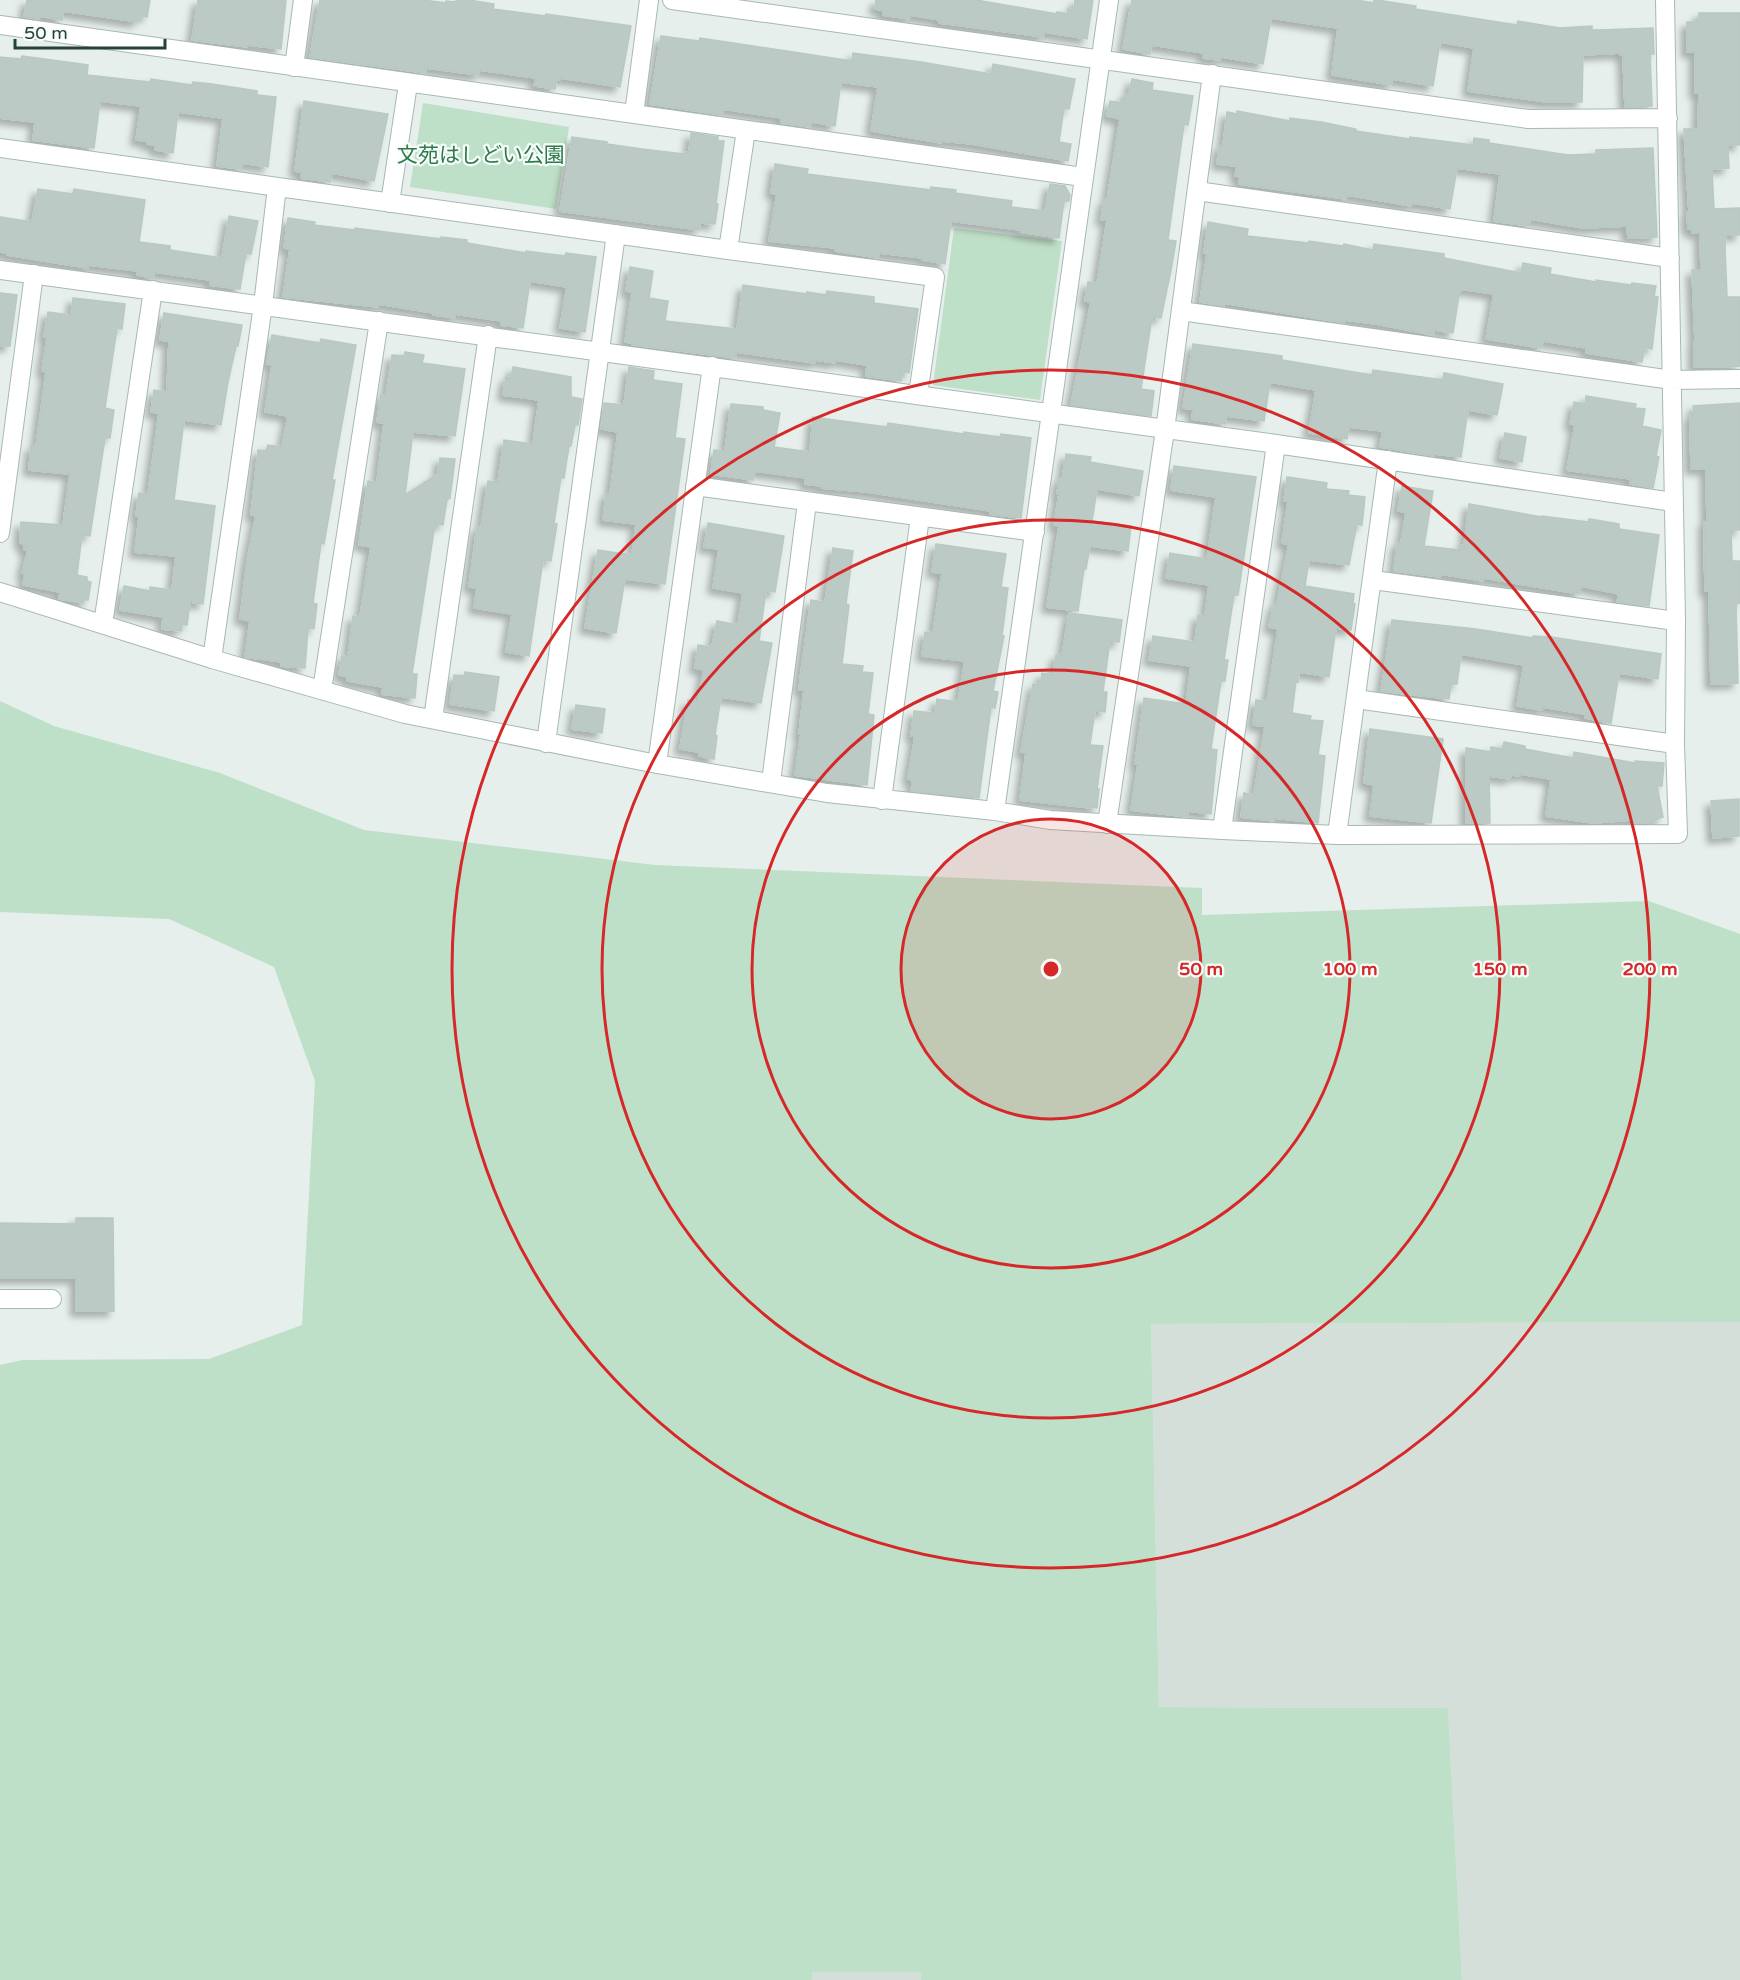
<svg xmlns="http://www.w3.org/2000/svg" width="1740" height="1980" viewBox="0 0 1740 1980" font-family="'Varela Round','Noto Sans JP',sans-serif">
<defs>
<filter id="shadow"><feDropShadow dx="-5.5" dy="5.5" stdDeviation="3" flood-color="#0004"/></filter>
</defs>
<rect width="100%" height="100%" fill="#e6efeb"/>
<path fill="#d4dfda" d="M1740 1322V1980H1462L1448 1708 1159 1707 1151 1324Z
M811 1972H921V1980H812Z"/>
<path fill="#bfe0c8" d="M423 103 569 127 556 209 410 187Z
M954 228 1062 241 1040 400 933 385Z
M0 701 54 726 220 773 364 830 655 865 1202 888V915L1649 901 1740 934V1322L1151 1324 1159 1707 1448 1708 1462 1980H921V1972H812V1980H0V1365L22 1360 209 1359 302 1325 315 1081 274 967 169 919 0 912Z"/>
<path fill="#bbcac4" stroke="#b8c9c2" stroke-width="1.5" filter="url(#shadow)" d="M27 0H150L147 17 139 15 138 22 63 11 62 20 40 16 39 19 24 17Z
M198 0H286L281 49 248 45 247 47 192 40Z
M320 0H423L446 3V1L456 2V0H469L494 4 493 9 545 16 546 14 631 26 620 87 560 78V80H556L555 89 534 86 536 78 479 70 478 75 426 68 425 73 310 57Z
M876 0H976L1057 14V12L1068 14V9L1074 10 1075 0H1093L1087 39 1044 32 1043 37 956 25 939 23 940 20 910 15 909 19 883 15V10L875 9Z
M1132 0H1356L1374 3V0H1377L1416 6 1415 9 1517 25 1518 21 1560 28 1592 26V30H1600L1653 28 1654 54H1650L1652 106 1625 107 1623 55H1620V53L1583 55 1582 102H1547L1468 91 1474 48 1440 42 1433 86 1392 79 1391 85 1332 75 1338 28 1271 18 1263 64 1221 57 1220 60 1203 58 1204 53 1152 45 1150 54 1123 49Z
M1699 13H1740V145H1728L1729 168 1712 169 1714 209 1740 208V235H1726L1725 247 1727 297H1740V366L1727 367H1694V341H1695L1692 270H1701L1700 232 1692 233V229H1688L1687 212H1689L1684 129H1698L1699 93H1695V52H1687V22H1699Z
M661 36 699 41 700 38 852 61 853 53 921 62 991 74 993 64 1075 79 1069 109 1064 108 1059 142 1071 144 1068 161 972 144 942 141 941 143 871 131 878 87 841 82 835 126 811 122 810 127 781 123 782 118 723 109 722 115 650 104Z
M22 56 88 65 87 75 150 82 151 79 192 85 193 82 212 84 257 91V95L276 97 268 167 242 163 241 169 217 166 223 118 178 112 173 153 155 150 156 145 147 144V141L136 140 141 106 100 101 94 148 33 140 35 122 0 118V57L21 59Z
M1132 79 1153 83 1152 90 1193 96 1188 125 1184 124 1174 196 1168 240 1176 241 1171 270 1161 318 1152 317 1141 389 1154 391 1151 416 1071 405 1091 302 1085 301 1088 282 1097 284 1107 220H1101L1104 200 1107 201 1120 119 1107 116 1110 101 1123 103 1125 94H1129Z
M304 101 388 114 374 181 332 173 330 182 301 178 302 172 295 171Z
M1237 111 1290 121V118L1321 122 1356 129V131L1410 139V137L1418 138 1473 145 1474 138 1489 140V143L1568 155 1596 154V150L1653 148 1657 237 1628 238 1627 226 1583 228 1530 219 1529 226 1494 221 1500 174 1457 168 1450 209 1412 203 1411 206 1347 195 1346 199 1239 184 1240 177 1235 176 1237 166 1217 164 1219 146H1223L1227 112 1237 114Z
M691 133 718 137V141H724L716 204H718L715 224 700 223 699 230 560 211 572 137 607 142V144L642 149 684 154 685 152H689Z
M775 164 808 169 807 174 931 190V187L956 190 955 193 1012 201 1011 207 1045 211 1050 184 1065 186 1070 195 1069 201H1064L1059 238 1020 232V230L951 221 945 264 922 260 923 258 879 253 878 258 835 251 836 248 769 241 777 194 771 193Z
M38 189 73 194 74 189 145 200 139 242 170 246V250L222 258 229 216 258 221 251 254 246 253 240 289 210 285V280L154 272 153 278 137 275 138 271 88 265V268L7 255 8 253 0 252V217L32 222Z
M288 218 315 222 314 225 355 230V228L441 239V237L467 240V243L526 253V251L565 256 566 253 596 257 585 332 560 328 567 287 530 281 523 328 501 325 502 321 455 314V318L433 315 434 313 378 304V307L283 297 290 249 284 248Z
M1208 222 1248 229 1247 236 1309 243V241L1343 246 1344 244 1373 250 1374 244 1444 254V258L1521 273 1523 263 1551 268 1550 274 1596 282V280L1631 285 1632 283 1656 286 1654 296 1658 297 1652 349 1645 347 1642 362 1586 353 1587 348 1543 341 1541 348 1486 339 1494 294 1460 289 1453 333 1434 330V335L1376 324 1345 320 1344 323 1224 303V306L1200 302 1207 254 1204 253Z
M630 267 653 271 649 298 668 301 665 321 737 329 743 285 807 294V292L826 295 827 291 874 297V303L918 309 909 373 903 372 901 381 866 376 867 365 835 360V363L815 360V363L736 352V358L632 345 633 343 625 342 632 292 626 291Z
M0 293 17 295 10 346H0Z
M73 298 125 304 122 329 117 328 105 408 114 410 110 438H105L90 536 82 535 77 575 87 577V581L91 582 88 600H84L83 603 59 599 60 592 23 585 25 574 22 573 28 550H24V544L20 543 21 522 63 525 70 474 29 470 31 446 36 447 46 372 42 371 47 337H44L48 312 71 315Z
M164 313 242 325 238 346H236L228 382 221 425 184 420 174 500 215 506 203 604 190 602 187 625 182 624 181 631 162 629 163 617 120 610 124 586 150 591V587L172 590 176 556 135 552 139 517 136 516 139 493 148 494 159 413 151 412 154 390 167 392 169 341 160 340Z
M272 335 320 343 321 339 356 345 332 480H335L324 544 321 543 313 603 317 604 314 629 308 628 305 668 281 666 282 662 245 657 250 621 240 619 247 561 256 516 251 515 258 450 266 451 268 445 282 447 288 416 265 412 272 365 267 364Z
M1193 344 1282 356V360L1372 375 1373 370 1443 380 1444 373 1503 384 1497 415 1468 410 1461 457 1434 454V456L1380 447 1383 431 1349 427 1347 439 1309 433 1316 390 1270 382 1264 421 1226 416 1225 424 1192 419 1193 409 1183 408Z
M405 352 424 355 422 363 465 369 455 436 413 432 405 495 438 474 440 458 455 459 450 498 447 500 443 525 435 524 412 674H417L415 698 382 694 383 687 347 681 348 677 339 675 342 656 348 657 353 616 360 617 371 547 359 545 368 481 377 482 384 423 377 422 381 395 386 396 392 355 404 356Z
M513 367 571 377V397L582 399 578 425H575L571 446H569L564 478 561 477 554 523 557 524 551 561 543 560 529 656 506 652 512 614 474 608 477 588 469 587 477 527 481 528 488 481 498 482 504 440 533 444 539 400 503 395 506 377 511 378Z
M629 367 654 371 653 380 682 384 675 438 685 439 665 584 625 579 616 633 585 628 598 550 632 555 636 524 603 520 606 494H610L618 432 601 429 604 403 624 405Z
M1586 396 1636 404 1635 408 1645 409 1642 426 1661 430 1656 456 1659 457 1653 488 1630 484 1631 479 1567 470 1575 425 1570 424 1574 402 1585 404Z
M1740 403V530H1731L1732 561H1740V603L1736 604 1738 683 1711 684 1709 591H1705L1704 522H1707L1706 469H1691L1690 415H1694L1693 406Z
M731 404 763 407V410L780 413 774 447 810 452 813 417 887 427 888 423 964 434V432L1000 437 1001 434 1031 438 1021 518 990 514 991 511 867 492 821 488V486L805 484 806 478 755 471 753 480 711 474 714 450 725 451Z
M1505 433 1526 437 1522 462 1500 458Z
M1066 454 1091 457 1090 462 1143 471 1139 496 1097 489 1092 521 1131 526 1128 551 1090 546 1086 569H1084L1078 611 1047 607 1059 526 1054 525 1059 494H1057L1059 479 1062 480Z
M1174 466 1256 477 1238 595H1234L1224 660H1228L1225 681H1221L1211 749 1217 750 1211 814 1188 811 1187 817 1131 810 1138 764H1135L1144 698 1186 704 1191 666 1149 660 1153 636 1195 642 1198 615 1205 616 1209 585 1166 578 1170 553 1207 559 1216 497 1171 490Z
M1287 477 1327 483 1326 489 1349 491 1348 495 1365 497 1362 525 1357 524 1349 565 1309 560 1305 586 1354 594 1353 603 1355 604 1351 630 1336 628 1329 677 1299 672 1298 682 1296 681 1292 713 1311 716 1310 720 1323 721 1318 755 1325 756 1318 823 1274 818V821L1241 817 1244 793 1254 795 1265 726 1253 725 1256 700 1267 702 1278 629 1269 627 1274 604H1277L1289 544 1282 543 1288 501H1284Z
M1402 486 1433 491 1424 546 1460 550 1461 545 1464 546 1469 504 1542 517V516L1589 522V519L1619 524V529L1659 535 1649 606 1617 602 1619 594 1581 586 1579 594 1484 578 1483 581 1440 574V577L1394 571 1397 543H1401L1406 512 1398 511Z
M708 523 784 536 775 592 766 591 759 641 772 643 761 703 721 697 715 735 717 736 714 759 699 756V752L680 749 688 700 698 701 704 670 695 668 698 645 712 647 717 621 738 625 743 593 713 588 719 549 704 547Z
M936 544 1006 554 1001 587 1008 588 1002 636H1004L993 691 998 692 995 708 991 707 979 798 911 791 913 780 908 779 915 736H911L914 711 935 713 937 699 958 702 965 661 922 656 925 632 933 633 942 573 932 572Z
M833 548 853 551 846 604 849 605 842 664 863 666 862 672 873 673 868 714 874 715 867 785 795 775 801 734H799L804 690H799L801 672 811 600 825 602Z
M1069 613 1122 620 1119 642 1110 641 1103 692H1107L1105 712 1095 711 1090 745 1103 746 1097 789H1099L1097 808 1090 807V808L1020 800 1026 753 1021 752 1033 684 1040 685 1042 673 1053 675 1056 655 1062 656Z
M1392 620 1476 629 1533 638V636L1551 637 1661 654 1658 679 1619 673 1611 723 1585 718V714L1542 707V710L1517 706 1524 665 1461 654 1457 684H1451L1449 699 1381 691Z
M465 672 499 677 494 711 450 704 454 675 464 676Z
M576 705 605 709 602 733 572 729Z
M1370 729 1443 739 1431 823 1370 816 1374 785 1364 783Z
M1504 742 1525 746V749L1573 758 1574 752 1635 763V761L1664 763 1662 786H1657L1663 817 1647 823H1632V820L1593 823 1546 816 1551 779 1520 774V776L1511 775 1510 779 1489 776 1490 823H1466V748L1491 752V747L1502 749Z
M1739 799V836L1713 838 1711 801Z
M76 1218H113L114 1311H76V1278H0V1223L76 1224Z"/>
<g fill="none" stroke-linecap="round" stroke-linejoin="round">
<defs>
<path id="minor" d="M672 0 1528 119 1668 118
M0 25 1083 177
M294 67 303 0
M634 114 649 0
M0 148 728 250 935 277 918 395
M1197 191 1670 258
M390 203 408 84
M728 250 746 130
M0 270 1276 444 1673 502
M1181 311 1672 380 1740 379
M695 486 1035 532
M0 533 34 274
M1373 580 1676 621
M0 592 212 659 405 714 657 764 827 793 995 811 1050 820 1222 830 1337 835 1678 834 1675 744 1676 621 1665 0
M103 624 153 290
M212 659 263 305 277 187
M322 690 379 321
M1356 699 1675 744
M433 719 488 335
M546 743 616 234
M657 764 712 366
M771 782 807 502
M882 800 920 517
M995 811 1109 0
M1107 824 1165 430 1212 74
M1222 830 1276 444
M1337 835 1388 460
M0 1299H52"/>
</defs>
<use href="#minor" stroke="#a8b8b2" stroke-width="20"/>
<use href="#minor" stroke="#fff" stroke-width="18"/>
</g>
<circle cx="1051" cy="969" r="150" fill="#d62828" fill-opacity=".12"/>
<g fill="none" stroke="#d62828" stroke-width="3">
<circle cx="1051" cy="969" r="150"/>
<circle cx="1051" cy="969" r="299"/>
<circle cx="1051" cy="969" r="449"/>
<circle cx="1051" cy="969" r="599"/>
</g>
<g text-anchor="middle" stroke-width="4.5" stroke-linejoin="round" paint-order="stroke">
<g font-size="21" fill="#2d7a4b" stroke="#f7fbf9">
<text x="481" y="162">文苑はしどい公園</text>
</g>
</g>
<circle cx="1051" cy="969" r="9" fill="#d62828" stroke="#f7fbf9" stroke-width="3"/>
<g font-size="18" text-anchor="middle" font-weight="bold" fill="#d62828" stroke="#f7fbf9" stroke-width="4.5" stroke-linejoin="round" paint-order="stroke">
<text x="1201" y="975">50 m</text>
<text x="1350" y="975">100 m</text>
<text x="1500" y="975">150 m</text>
<text x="1650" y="975">200 m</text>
</g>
<path d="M15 39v9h150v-9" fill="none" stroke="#24423a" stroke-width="3"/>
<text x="24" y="39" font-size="18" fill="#24423a" stroke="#f7fbf9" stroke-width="4.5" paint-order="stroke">50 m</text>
</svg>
